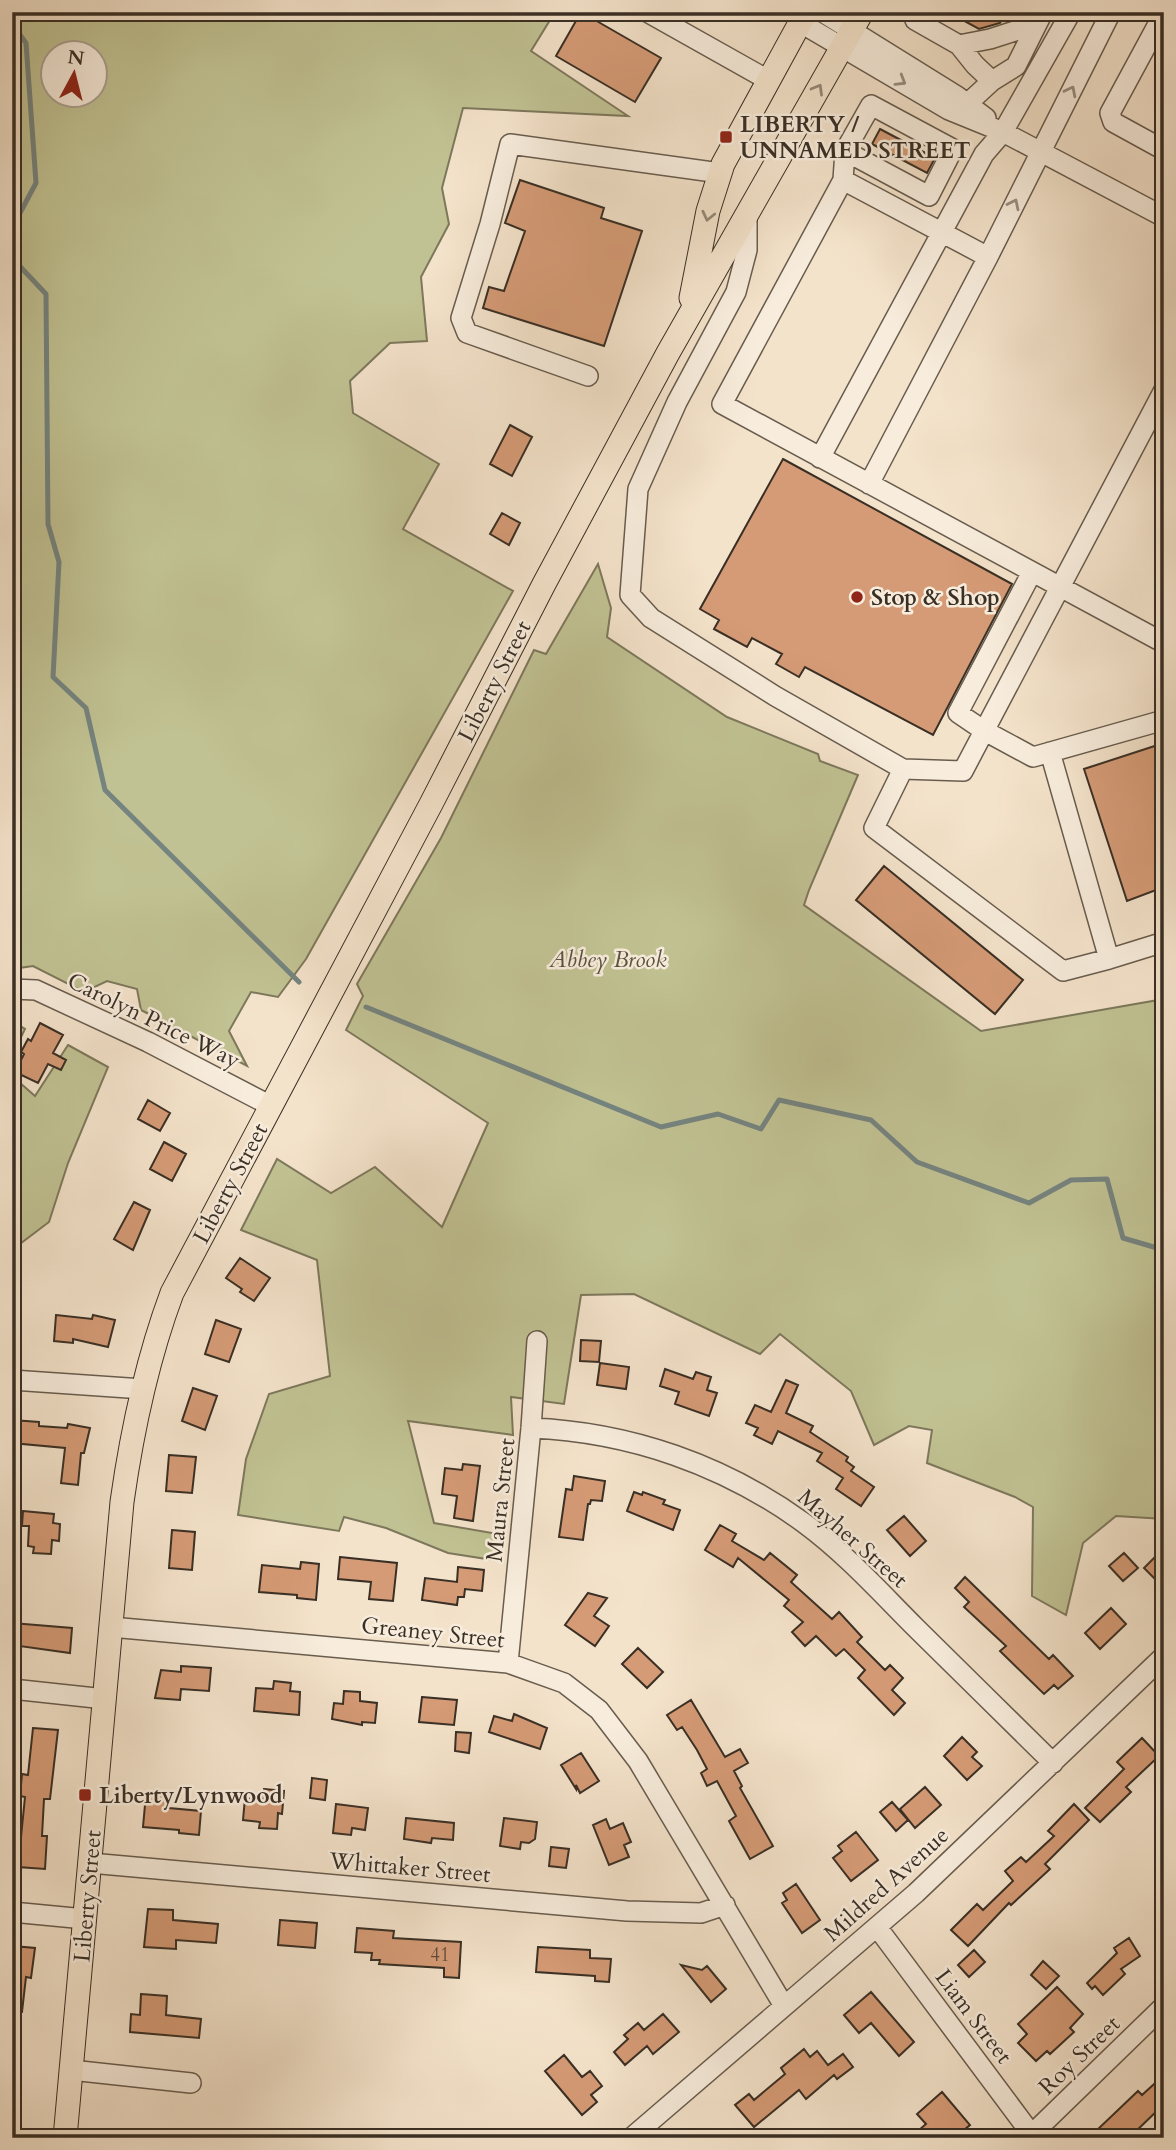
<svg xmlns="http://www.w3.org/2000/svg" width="1176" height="2150" viewBox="0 0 1176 2150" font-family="Cardo,serif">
<rect width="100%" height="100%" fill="#f4e3cb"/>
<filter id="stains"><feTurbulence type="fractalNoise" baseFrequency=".00286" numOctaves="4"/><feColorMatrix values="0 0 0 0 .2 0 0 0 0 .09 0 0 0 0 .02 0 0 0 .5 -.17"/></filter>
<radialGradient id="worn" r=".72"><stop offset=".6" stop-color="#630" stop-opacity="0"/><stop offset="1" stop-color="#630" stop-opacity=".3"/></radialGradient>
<path fill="#c1c293" stroke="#7d785c" stroke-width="2" fill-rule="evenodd" d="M12 12H555L531 51 628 116 463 108 442 188 449 224 421 277 427 341 390 343 350 381 353 413 439 464 403 529 513 591 306 959 278 997 251 992 229 1031 247 1066 141 1010 137 989 107 981 84 992 33 966 12 969ZM94 52V94H52V52Z
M598 564 611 608 607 637 727 717 818 754 820 761 858 775 809 890 804 905 981 1031 1164 999V1519L1116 1516 1083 1543 1066 1615 1032 1596 1033 1507 1015 1497 927 1463 932 1430 909 1426 874 1445 851 1391 780 1334 760 1354 634 1294 581 1295 564 1404 511 1397 513 1435 408 1421 434 1523 498 1534 493 1560 448 1553 386 1528 344 1517 339 1531 238 1515 246 1459 269 1394 330 1376 317 1260 241 1230 277 1159 331 1193 375 1167 442 1227 488 1123 346 1030 363 996 357 984 441 838 534 650 546 654Z
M12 1021 25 1029 12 1056Z
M68 1045 108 1067 68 1163 49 1222 12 1250V1076L35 1096Z"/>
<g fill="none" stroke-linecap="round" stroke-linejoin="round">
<path stroke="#758480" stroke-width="5" d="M12 24 26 43 36 183 12 228
M12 258 46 294 48 524 59 562 53 677 86 708 105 790 299 982
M366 1007 661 1127 718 1114 761 1129 779 1100 871 1120 917 1162 1029 1203 1071 1180 1107 1179 1123 1238 1164 1250"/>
</g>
<path fill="#d59b76" stroke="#392f25" stroke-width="2" d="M581 12 661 58 635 102 556 56Z
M948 12H1006L1000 23 979 29Z
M880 129 935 158 927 173 872 144Z
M520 180 604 208 601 218 642 231 604 346 483 308 489 287 504 291 525 231 505 223Z
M510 425 532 437 512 476 490 464Z
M783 459 1012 584 933 735 805 667 799 677 776 664 782 654 752 638 747 647 714 629 719 620 700 609Z
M502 513 520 523 509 545 490 534Z
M1164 743V887L1127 901 1084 769Z
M884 866 1023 980 995 1014 856 900Z
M40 1023 63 1035 53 1053 66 1060 61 1070 48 1064 38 1083 15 1072 24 1054 21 1052 28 1039 31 1041Z
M148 1100 170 1113 160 1131 138 1119Z
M164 1142 186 1154 172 1181 150 1169Z
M134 1202 150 1210 133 1250 114 1239Z
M240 1258 270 1278 254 1301 240 1292 242 1289 226 1278Z
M56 1315 92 1319 93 1315 115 1320 108 1347 73 1339V1343L54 1341Z
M216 1320 241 1329 229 1362 205 1354Z
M581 1340 601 1341 599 1362 580 1361Z
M600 1363 629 1367 626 1389 597 1385Z
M665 1369 693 1379 696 1372 711 1377 707 1390 717 1393 709 1416 675 1404 679 1392 660 1386Z
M786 1380 798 1385 786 1413 813 1426 810 1432 848 1457 846 1461 854 1467 851 1471 874 1487 861 1506 836 1489 843 1478 817 1461 822 1453 778 1431 772 1444 754 1435 758 1428 746 1423 755 1405 771 1412Z
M193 1388 217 1396 205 1430 182 1421Z
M12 1420 39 1422V1426L67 1428 68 1424 90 1428 84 1453H81L78 1485 61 1483 65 1448 12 1443Z
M169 1455 196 1457 192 1493 166 1491Z
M463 1464 480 1466 473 1521 454 1518 457 1496 442 1494 445 1468 462 1470Z
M574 1476 605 1481 602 1501 591 1500 590 1504H588L583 1540 559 1537 566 1489 572 1490Z
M634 1492 642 1495 643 1492 665 1500 663 1504 680 1510 673 1530 627 1511Z
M23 1511 54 1514 53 1523 60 1524 59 1541 52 1540 51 1554 33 1553 34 1547 28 1546 29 1526H22Z
M904 1516 926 1541 910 1556 887 1530Z
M720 1525 736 1534 732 1541 764 1560 770 1553 797 1575 791 1582 832 1619 839 1612 862 1637 857 1642 885 1670 890 1665 903 1678 892 1690 905 1703 894 1715 858 1678 865 1670 844 1649 836 1656 816 1636 805 1646 792 1632 803 1622 784 1606 789 1600 738 1558 733 1567 705 1550Z
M172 1530 195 1532 192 1570 169 1568Z
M1164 1548V1588L1144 1568Z
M1124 1553 1138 1568 1123 1581 1109 1566Z
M340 1557 397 1563 393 1601 369 1599 371 1582 338 1579Z
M301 1562 319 1564 316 1600 297 1598V1595L259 1592 262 1565 300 1569Z
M458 1567 484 1570 482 1591 465 1589 464 1597H458L457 1605 422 1600 425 1578 457 1582Z
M965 1577 1049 1659 1053 1655 1073 1676 1058 1689 1054 1685 1044 1694 1000 1651 1006 1646 964 1607 969 1602 955 1588Z
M588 1593 607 1598 594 1616 609 1626 595 1646 565 1625Z
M1111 1608 1126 1624 1100 1649 1085 1633Z
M12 1623 72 1628 70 1653 12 1645Z
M638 1648 663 1672 647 1688 622 1664Z
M181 1666 211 1668 209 1691 181 1689 180 1700 155 1698 161 1670 181 1672Z
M274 1681 291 1683 290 1691 300 1692 299 1715 254 1711 256 1688 273 1689Z
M344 1691 360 1692V1701L377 1703 375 1723 362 1722V1725L332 1719 334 1703 343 1704Z
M422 1697 457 1700 454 1725 419 1722Z
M691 1700 725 1757 740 1749 748 1763 734 1771 742 1786 740 1788 773 1846 750 1859 729 1821 736 1816 717 1781 707 1786 701 1773 707 1769 697 1750 682 1727 677 1730 667 1715Z
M514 1714 547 1728 540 1749 489 1732 494 1716 512 1721Z
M33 1728 58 1730 50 1799H44L42 1836H47L45 1869 18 1867 25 1797 20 1796 22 1774 28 1775Z
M456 1732 471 1733 469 1753 455 1751Z
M962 1737 977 1752 972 1757 982 1766 967 1780 944 1756Z
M1142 1738 1159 1756 1126 1787 1131 1792 1100 1822 1085 1808 1124 1769 1117 1762Z
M581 1753 599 1781 580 1793 576 1785V1789L561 1765Z
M312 1778 327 1780 325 1800 310 1798Z
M925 1787 941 1805 915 1828 900 1809Z
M264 1789 284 1791 282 1814 278 1813 277 1829 259 1828 260 1822 243 1820 245 1798 263 1800Z
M146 1794 167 1795 166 1805H169V1808L201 1811 199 1835 179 1833V1830L143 1827Z
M892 1802 908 1820 896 1831 880 1812Z
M336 1804 368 1808 365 1830 352 1828 351 1835 333 1833Z
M1074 1804 1089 1820 1045 1864 1050 1869 1011 1905 1009 1903 968 1946 951 1930 977 1904 983 1910 1013 1881 1005 1871 1021 1857 1026 1862 1054 1836 1048 1831Z
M406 1818 454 1823 453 1840 432 1838 431 1843 404 1839Z
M504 1818 537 1822 535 1839 529 1843 521 1842 520 1849 500 1846Z
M606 1819 610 1829 623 1823 631 1842 624 1845 629 1857 609 1865 593 1825Z
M856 1832 878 1860 851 1881 833 1858 842 1851 838 1846Z
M551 1847 569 1849 566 1868 549 1866Z
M796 1884 820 1920 802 1933 782 1903 787 1900 783 1893Z
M148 1909 173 1910V1920L218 1924 216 1943 176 1940V1949L144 1947Z
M280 1920 317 1923 315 1948 278 1945Z
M357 1928 394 1931 393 1938 461 1942 459 1978 444 1977V1968L379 1964 380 1960H371L372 1953 355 1952Z
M1129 1938 1140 1956 1121 1969 1125 1974 1103 1995 1095 1986 1092 1989 1087 1983 1117 1953 1114 1948Z
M13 1946 35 1948 31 1978 26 1977 22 2012 12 2011Z
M538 1947 590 1950V1958L611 1959 609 1982 595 1981V1976L536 1972Z
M974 1950 985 1962 969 1977 958 1965Z
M1043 1961 1059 1976 1046 1989 1031 1975Z
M681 1965 702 1970 707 1966 726 1989 711 2002Z
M1057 1987 1083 2014 1070 2028 1074 2032 1050 2054 1047 2051 1036 2061 1018 2043 1027 2034 1018 2024Z
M871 1992 914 2042 899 2056 871 2023 859 2033 844 2015Z
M141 1994 167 1996 166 2015 201 2019 199 2038 130 2032 131 2014 140 2015Z
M663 2014 679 2032 653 2054 647 2046 625 2065 614 2052 628 2039 624 2035 638 2023 644 2030Z
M804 2049 810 2057 817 2051 828 2065 843 2054 853 2067 837 2079 834 2075 806 2099 799 2090 754 2127 735 2105 749 2094 754 2100 785 2074 781 2068Z
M564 2055 582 2077 590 2071 602 2086 591 2095 597 2102 582 2115 545 2071Z
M1164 2075V2104L1129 2138H1104L1097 2130 1138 2091 1142 2095Z
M942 2092 970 2125 954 2138H926L919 2130 926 2124 917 2114Z"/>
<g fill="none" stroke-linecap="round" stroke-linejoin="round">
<defs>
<path id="minor" d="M647 12 768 80
M822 12 957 96 986 118
M919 12 915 20 959 45 975 65 992 81
M1164 13 1110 113 1113 122 1164 150
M801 23 949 110 1003 132 1164 217
M959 45 990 39 1021 29 1030 12
M960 113 967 104 992 81 1016 66 1043 12
M843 180 845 151 871 105 953 149 929 196 845 151
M747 213V250L736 292 677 402 638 489 630 595 651 618 775 696 903 769 963 771 1164 390
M988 257 843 180 722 404 1164 643
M588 376 467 333 461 318 490 224 510 144 720 173
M820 458 984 154 1003 132 1071 12
M869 484 988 257 1111 12
M1032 572 958 713 983 730 1033 757 1164 720
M1050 752 1109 959 1164 942
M903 769 874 828 1063 971 1109 959
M12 989 36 990 148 1042 271 1106
M12 1380 143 1389
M531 1428C630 1432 724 1465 804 1523 845 1553 880 1592 916 1628 962 1673 1007 1718 1053 1763
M111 1627 508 1663 564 1683 599 1710 638 1761 784 2006
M508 1663 531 1428 537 1341
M12 1689 105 1699
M90 1863 627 1911 701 1913 725 1905
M12 1912 85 1919
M877 1927 1032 2135
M71 2070 191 2083
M631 2138 916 1893 1164 1656
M1028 2138 1164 2006"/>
<path id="major" d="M691 298 708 211 723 164 806 12
M65 2138 122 1502C132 1431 147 1360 172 1293L431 804 544 584 668 353 862 12"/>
</defs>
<use href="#minor" stroke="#685c4e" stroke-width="22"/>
<use href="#major" stroke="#392f25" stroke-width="25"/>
<use href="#minor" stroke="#f8eddd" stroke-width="19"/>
<use href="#major" stroke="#f4e3cb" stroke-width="23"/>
</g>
<defs><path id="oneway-chevron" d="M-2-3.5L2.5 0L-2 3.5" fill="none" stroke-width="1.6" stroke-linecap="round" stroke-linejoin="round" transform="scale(1.75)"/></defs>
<g stroke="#988e81">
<use href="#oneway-chevron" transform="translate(901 81) rotate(31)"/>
<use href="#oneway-chevron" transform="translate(1071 91) rotate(-63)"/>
<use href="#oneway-chevron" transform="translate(1014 204) rotate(-64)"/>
</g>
<g stroke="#968978">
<use href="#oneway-chevron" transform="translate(818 89) rotate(-60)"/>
<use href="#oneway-chevron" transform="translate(708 216) rotate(103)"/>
</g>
<g fill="#8f2418" stroke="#f8eddd" stroke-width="2.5">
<rect x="719" y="130" width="14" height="14" rx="3.5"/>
<circle cx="857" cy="597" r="7"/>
<rect x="78" y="1788" width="14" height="14" rx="3.5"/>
</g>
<g text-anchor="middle" stroke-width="5" stroke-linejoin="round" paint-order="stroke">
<g font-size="19" fill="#604a39">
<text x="440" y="1961">41</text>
</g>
<g font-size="23" font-weight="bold" fill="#392f25" stroke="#f8eddd" text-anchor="start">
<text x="740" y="132">LIBERTY /<tspan x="740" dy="26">UNNAMED STREET</tspan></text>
<text x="871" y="605">Stop &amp; Shop</text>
<text x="99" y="1803">Liberty/Lynwood</text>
</g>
<g font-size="23" fill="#392f25" stroke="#f8eddd">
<text transform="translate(494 681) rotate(-63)" y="8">Liberty Street</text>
<text transform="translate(154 1020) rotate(26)" y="8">Carolyn Price Way</text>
<text transform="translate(230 1183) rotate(-62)" y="8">Liberty Street</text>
<text transform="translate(500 1500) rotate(-84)" y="8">Maura Street</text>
<text transform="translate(853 1538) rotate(41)" y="8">Mayher Street</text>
<text transform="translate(433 1632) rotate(6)" y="8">Greaney Street</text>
<text transform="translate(410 1867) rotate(5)" y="8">Whittaker Street</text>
<text transform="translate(886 1884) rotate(-42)" y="8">Mildred Avenue</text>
<text transform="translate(87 1896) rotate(-85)" y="8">Liberty Street</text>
<text transform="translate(974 2016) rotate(53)" y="8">Liam Street</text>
<text transform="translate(1079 2055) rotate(-44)" y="8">Roy Street</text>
</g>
<g font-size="23" font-style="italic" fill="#5b5440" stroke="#f8eddd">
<text x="608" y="967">Abbey Brook</text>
</g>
</g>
<rect width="1176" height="2150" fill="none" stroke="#f4e3cb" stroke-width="42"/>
<rect x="14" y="14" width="1148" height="2122" fill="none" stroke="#392f25" stroke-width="3.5"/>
<rect x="21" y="21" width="1134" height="2108" fill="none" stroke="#392f25" stroke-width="2"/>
<g transform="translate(74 74) rotate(7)"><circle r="33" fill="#f8eddd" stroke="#aca193" stroke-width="2"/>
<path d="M0-5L12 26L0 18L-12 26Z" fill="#8f2418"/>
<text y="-10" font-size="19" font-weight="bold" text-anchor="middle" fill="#392f25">N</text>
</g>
<rect width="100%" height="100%" filter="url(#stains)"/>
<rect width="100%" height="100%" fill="url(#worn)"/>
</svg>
